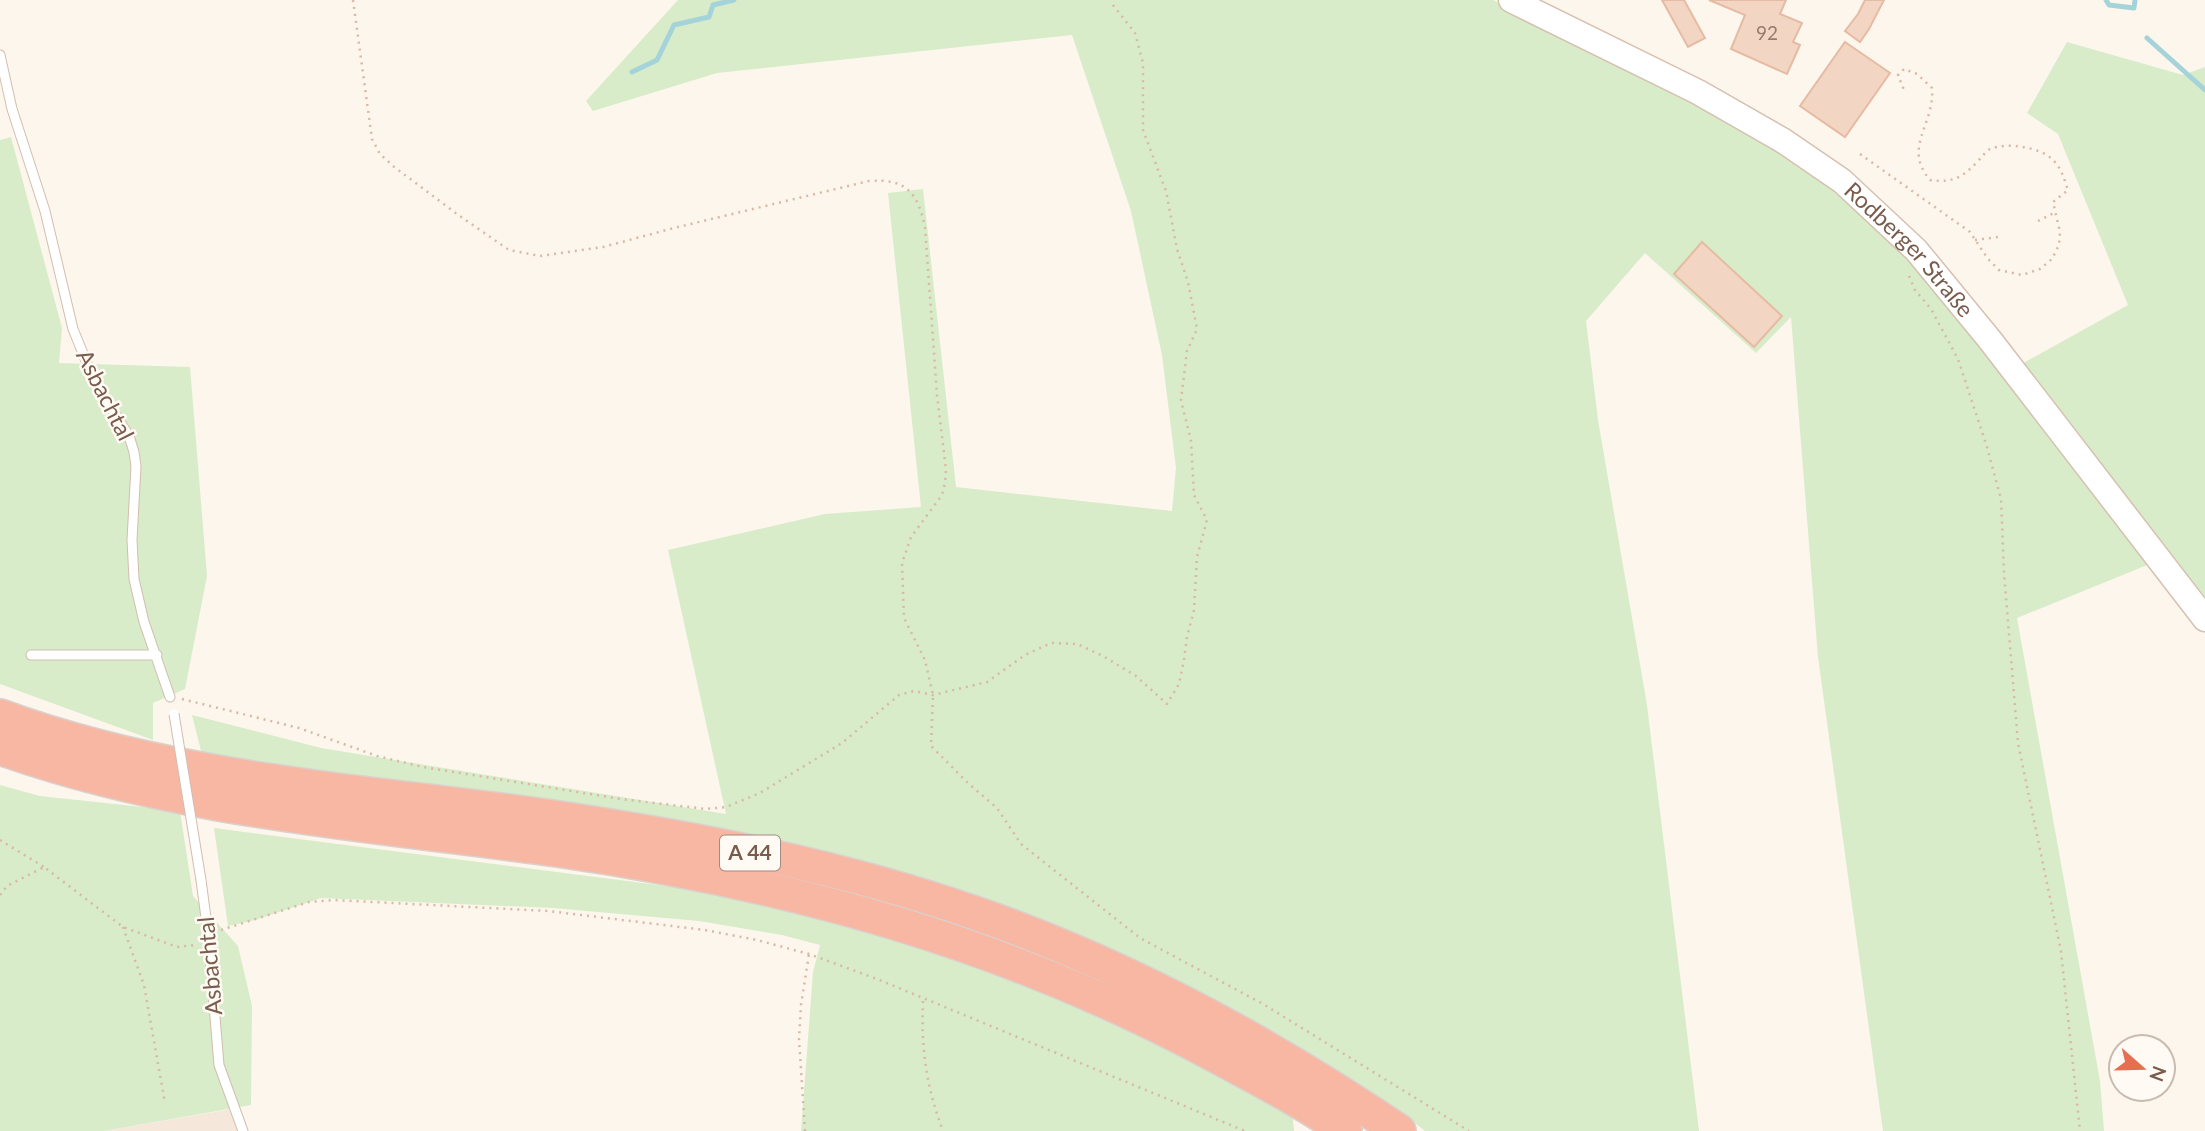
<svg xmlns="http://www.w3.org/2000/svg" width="2205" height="1131" viewBox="0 0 2205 1131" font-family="Lato,sans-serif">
<rect width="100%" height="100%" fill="#fdf6ec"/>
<path fill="#f5e8da" d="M232 1109 241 1131H104Z"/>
<path fill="#d8ecc9" d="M678 0H1493L1781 142 1905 242 2157 561 2017 618 2093 1042 2100 1081 2104 1131H1883L1818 657 1791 317 1756 353 1645 253 1586 321 1598 420 1647 705 1699 1131H1425L1396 1108 1286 1046 1294 1131H801L813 972 820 945 782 935 699 921 553 908 321 898 255 920 228 926 214 828 682 888 828 916 827 852 733 830 202 755 192 715 321 748 726 814 668 550 825 514 921 507 888 193 923 189 956 487 1172 511 1176 468 1162 355 1131 211 1072 35 717 73 593 111 586 101Z
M2067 42 2183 75 2205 67V610L2016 367 2128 305 2058 134 2027 113Z
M11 137 62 328 59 363 190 367 207 576 185 689 153 703V740L0 684V140Z
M0 785 40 796 180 811 193 896 238 946 252 1006 251 1105 104 1131H0Z"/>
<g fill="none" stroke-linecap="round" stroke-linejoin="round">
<path stroke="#a5d3da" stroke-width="5" d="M2106 0 2109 5 2134 8 2135 0
M2147 38 2205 90
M632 72 657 60 674 25 709 17 713 5 734 0"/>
</g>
<path fill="#f3d5c3" stroke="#e6bba3" stroke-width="2" d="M1662 0H1684L1705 38 1688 47Z
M1709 0H1786L1780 14 1802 23 1793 42 1800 45 1787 74 1731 49 1745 15Z
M1865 0H1884L1869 29 1860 42 1845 31 1858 14Z
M1845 42 1890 73 1845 137 1800 106Z
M1702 242 1782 316 1754 347 1674 274Z"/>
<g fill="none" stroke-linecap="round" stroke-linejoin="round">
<defs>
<path id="lane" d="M0 55 12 109 45 211 73 329 95 383 129 436 134 452 136 466 132 540 134 579 144 622 170 697
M31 655H157
M201 880 208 933 219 1065 243 1131"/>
<g id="secondary">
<path id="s1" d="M1511 0 1698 92 1782 140 1842 181 1916 250 1990 340 2205 619"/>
</g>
<path id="highway" d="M0 716C179 782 373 791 560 818 701 839 844 867 978 914 1127 966 1269 1043 1399 1131
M0 748C179 812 370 824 557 850 792 884 1007 943 1216 1056 1260 1080 1304 1102 1345 1131"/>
</defs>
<use href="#lane" stroke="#d1beb0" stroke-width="11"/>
<use href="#secondary" stroke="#d6c0b0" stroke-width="27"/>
<use href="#highway" stroke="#dad1cd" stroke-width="36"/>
<path stroke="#d9b8a5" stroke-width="2.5" stroke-dasharray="2 5" stroke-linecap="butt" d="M353 0 372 139 380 154 393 166 457 214 509 250 540 256 603 247 674 228 869 181C906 178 918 193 925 227L937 395 946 470 945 483 942 495 911 537 902 563 904 618 925 660 933 695 931 746 969 784 997 808 1021 844 1140 938 1263 1004 1469 1131
M1860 154 1970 232 1988 259 1999 270 2022 275 2040 269 2052 259 2059 245 2060 232 2053 202 2068 190C2064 179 2062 169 2053 160 2041 147 2006 142 1990 149 1985 152 1982 157 1978 161 1962 178 1953 183 1930 180 1902 147 1935 125 1932 88L1917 74 1904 69 1898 75 1904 90
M2038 221 2054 213
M1975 240 1998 237
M1909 276 1915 290 1931 309 1958 359 1987 447 2001 499 2004 573 2018 743 2061 951 2080 1131
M182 699 299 728 377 756 423 767 621 799 706 809 726 807 760 793 842 743 899 695 914 691 933 695 987 682 1025 655 1051 643 1077 644 1103 656 1136 676 1167 704 1179 684 1184 660 1187 637 1194 610 1197 557 1207 520 1194 495 1191 441 1181 400 1187 351 1197 329 1188 282 1177 249 1166 191 1143 130V63L1135 33 1113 5 1112 0
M0 840 44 867
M0 895 7 886 44 867 123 927 177 947 195 945
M123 927 144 985 165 1103
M221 930 309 902 334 900 548 911 705 930 757 940 809 954 877 979 1245 1131
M923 1001C921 1048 926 1086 943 1131
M805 1131 799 1039 801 1005 809 954"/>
<use href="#lane" stroke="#fff" stroke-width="9"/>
<use href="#secondary" stroke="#fff" stroke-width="24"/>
<use href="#highway" stroke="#f7b7a3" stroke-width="33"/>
<defs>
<path id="lane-bridge" d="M174 714 201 880"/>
</defs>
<use href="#lane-bridge" stroke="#d1beb0" stroke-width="11" stroke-linecap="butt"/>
<use href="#lane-bridge" stroke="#fff" stroke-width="9"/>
</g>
<g text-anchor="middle" stroke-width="5" stroke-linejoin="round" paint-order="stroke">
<g font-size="19" fill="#987a6a">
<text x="1767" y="40">92</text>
</g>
<rect fill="#fffaf3" stroke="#a28b7f" stroke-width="2" x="720" y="835.5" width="60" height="35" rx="5"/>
<g font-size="21" font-weight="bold" fill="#7a5c4d">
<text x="750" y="860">A 44</text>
</g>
<g font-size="23" fill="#7a5c4d" stroke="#fffaf3">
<text dy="8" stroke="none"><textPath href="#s1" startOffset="474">Rodberger Straße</textPath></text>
<text transform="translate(105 395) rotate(63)" y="8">Asbachtal</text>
<text transform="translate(210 966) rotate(-95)" y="8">Asbachtal</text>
</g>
</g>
<g transform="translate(2142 1068) rotate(110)"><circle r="33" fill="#fffaf3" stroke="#cabbb1" stroke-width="2"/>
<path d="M0-5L12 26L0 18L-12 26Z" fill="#e76f51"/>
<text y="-10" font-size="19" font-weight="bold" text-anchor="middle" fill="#7a5c4d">N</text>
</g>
</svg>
